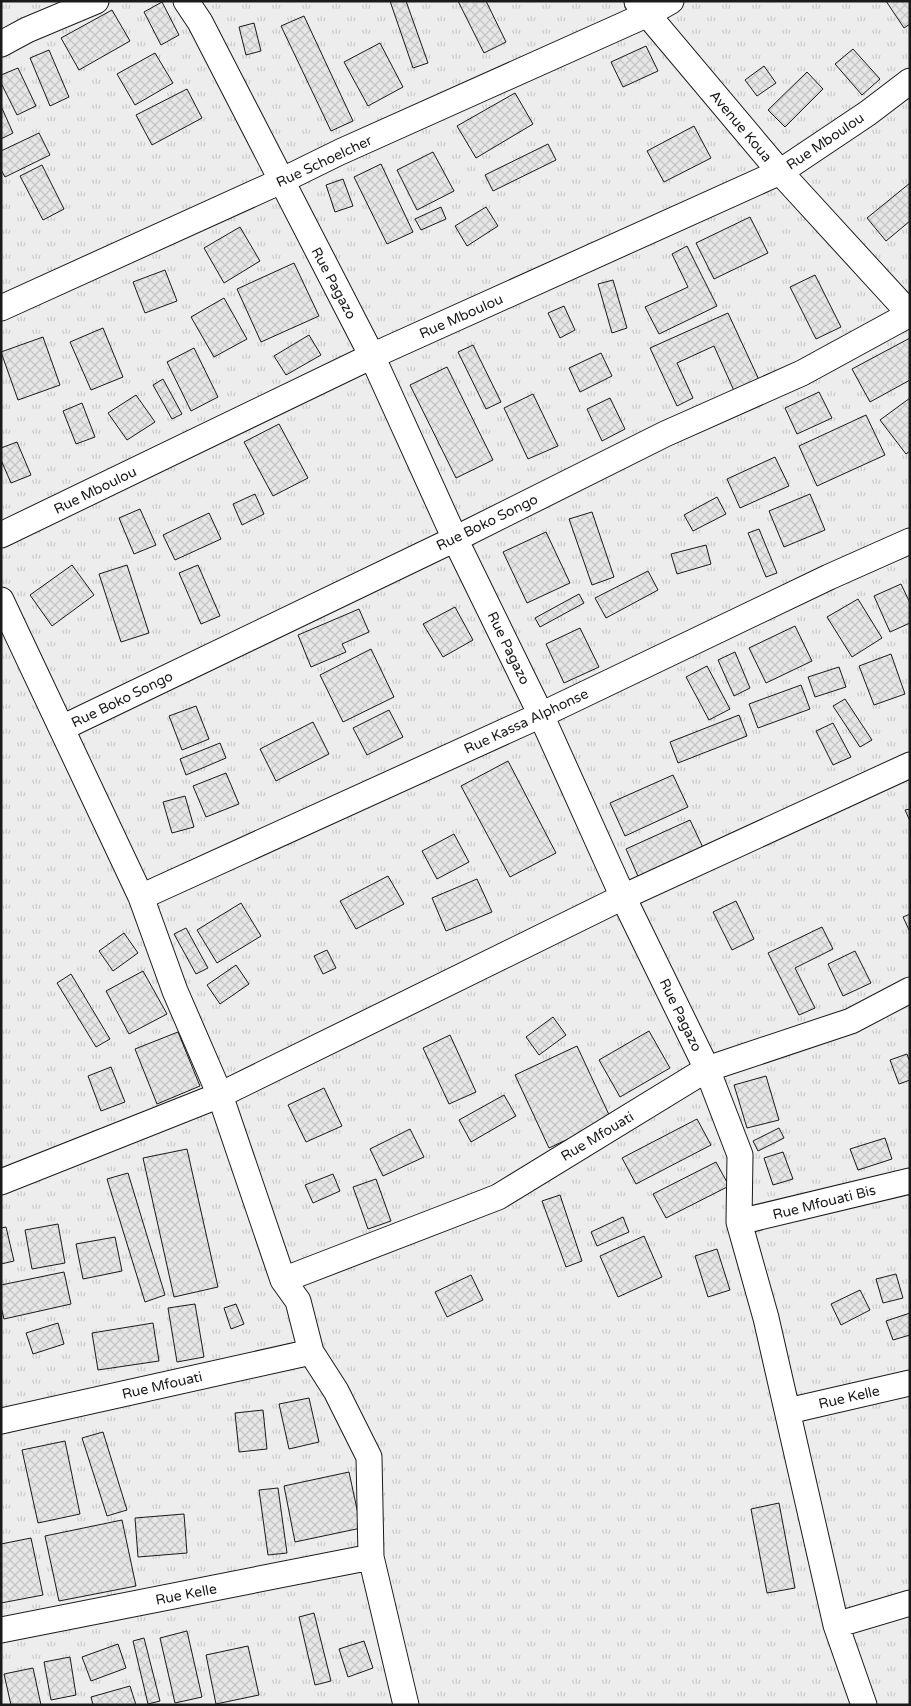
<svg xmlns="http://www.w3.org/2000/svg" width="911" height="1706" viewBox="0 0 911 1706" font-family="'Varela Round',sans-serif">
<defs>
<pattern id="grass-tufts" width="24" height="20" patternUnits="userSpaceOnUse" patternTransform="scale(1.25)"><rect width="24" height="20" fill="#ededed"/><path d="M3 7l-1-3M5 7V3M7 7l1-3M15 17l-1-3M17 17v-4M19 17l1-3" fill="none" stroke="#cbcbcb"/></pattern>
<pattern id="building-cross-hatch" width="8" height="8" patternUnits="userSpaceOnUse" patternTransform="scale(1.25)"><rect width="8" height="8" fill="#e6e6e6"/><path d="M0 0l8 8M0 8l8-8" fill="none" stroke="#c5c5c5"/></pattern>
</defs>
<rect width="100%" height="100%" fill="#fff"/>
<path fill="url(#grass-tufts)" stroke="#6a6a6a" d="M1 1H910V1705H1Z"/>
<path fill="url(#building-cross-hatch)" stroke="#1a1a1a" d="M390 1H406L428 63 413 68Z
M458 1H486L506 42 484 53Z
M886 1H910V24L904 28Z
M162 2 179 35 161 45 144 12Z
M112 10 130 41 79 70 61 38Z
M304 16 353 121 331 131 281 26Z
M254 23 261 51 246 55 239 27Z
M380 43 403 87 368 106 344 62Z
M646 46 658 71 623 87 611 62Z
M853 49 880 79 862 95 835 64Z
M49 50 69 97 50 106 30 58Z
M155 53 173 83 135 105 117 74Z
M764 66 776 83 757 96 745 80Z
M18 68 36 106 17 115 1 83V75Z
M807 72 823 89 785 127 768 110Z
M187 89 202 118 152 145 136 115Z
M515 93 533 124 476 158 457 126Z
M1 106 13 133 1 139Z
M694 126 711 158 664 182 647 151Z
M39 133 50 155 5 177 1 170V151Z
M548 144 556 160 493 191 485 175Z
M433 152 454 191 417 210 397 170Z
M381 164 413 232 387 244 354 177Z
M42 165 64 209 43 220 20 176Z
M343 179 353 206 335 212 326 185Z
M910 183V221L886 241 867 218Z
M441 207 446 219 421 230 415 219Z
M486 207 498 226 467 246 455 226Z
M750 217 768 253 714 279 696 243Z
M240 227 260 261 224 283 204 248Z
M687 246 717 306 659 334 645 307 688 287 672 254Z
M294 263 319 316 261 342 237 289Z
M165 270 177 301 145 313 133 282Z
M815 275 841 327 816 339 790 287Z
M613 280 627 328 612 333 598 284Z
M224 298 247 339 214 357 191 317Z
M564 306 575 330 560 338 548 313Z
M728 313 760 382 735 393 714 346 677 363 693 398 677 406 650 348Z
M103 328 123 377 91 390 70 342Z
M309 335 321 355 286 375 274 356Z
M43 337 60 385 18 400 1 352Z
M910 338V380L870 402 852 369Z
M473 345 501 402 486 409 458 352Z
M194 348 218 397 191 411 167 362Z
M601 353 612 376 580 392 569 368Z
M447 367 493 460 456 478 410 385Z
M163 379 182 414 172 419 153 385Z
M819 392 832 418 797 434 785 408Z
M533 394 558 446 528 459 504 408Z
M136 395 155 422 127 440 108 413Z
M610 398 625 429 602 441 587 409Z
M910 398V451L906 454 880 420Z
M82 403 95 437 76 444 63 411Z
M866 415 885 455 817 486 799 446Z
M279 424 308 478 273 496 244 442Z
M17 442 31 475 11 483 1 460V448Z
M775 457 789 486 740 508 727 479Z
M255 494 264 514 242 525 233 504Z
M810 494 825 530 784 547 769 511Z
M717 497 726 514 693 531 684 515Z
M140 509 156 545 134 554 119 518Z
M592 512 614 577 592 585 569 519Z
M209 513 221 539 175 560 163 535Z
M759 529 777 573 766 577 748 533Z
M546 532 570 583 527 603 503 552Z
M706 545 711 564 677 574 671 554Z
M72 565 94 595 52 626 30 595Z
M127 565 149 633 121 642 99 574Z
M198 565 220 616 201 624 179 573Z
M648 571 658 590 606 618 595 598Z
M901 584 910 603V623L890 632 874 596Z
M579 594 584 603 540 627 535 618Z
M858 599 882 638 852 657 827 617Z
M455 607 473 640 443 657 423 624Z
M359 609 369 632 342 644 346 652 311 667 298 635Z
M795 626 812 661 766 683 749 648Z
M580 628 599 667 564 683 546 644Z
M371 649 394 697 343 722 320 675Z
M735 652 750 688 734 696 718 660Z
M891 654 905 694 874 705 859 666Z
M707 666 730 709 709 720 686 677Z
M839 667 846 687 815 697 808 677Z
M801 685 810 709 758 728 749 704Z
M845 699 872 740 860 747 833 706Z
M196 706 209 739 182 750 169 716Z
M389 710 403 737 367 755 353 728Z
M739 715 747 736 678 763 670 742Z
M313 722 329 754 276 781 260 749Z
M833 723 851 757 833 765 816 731Z
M220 743 226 758 186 775 180 759Z
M508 761 556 853 510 877 461 786Z
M226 773 239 804 206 817 193 786Z
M673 775 688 807 625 836 610 803Z
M185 796 194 827 172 833 163 802Z
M910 809V821L905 810Z
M690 820 706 854 641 883 626 849Z
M454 834 469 862 437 879 422 851Z
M388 876 404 904 356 929 340 901Z
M477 879 492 912 446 931 432 898Z
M736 901 754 939 732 950 713 912Z
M241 903 261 936 217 963 197 930Z
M910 914V932L903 917Z
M822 927 833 949 795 968 815 1008 799 1015 768 953Z
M186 928 208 968 196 974 174 934Z
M124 933 138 953 113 971 99 951Z
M327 950 336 968 323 974 314 956Z
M855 951 871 983 843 996 828 964Z
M236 965 249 984 220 1004 207 985Z
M143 971 167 1014 129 1034 106 991Z
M71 974 110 1039 96 1047 57 983Z
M553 1017 566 1035 539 1055 526 1037Z
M649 1031 670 1068 620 1097 599 1060Z
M178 1032 200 1086 157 1104 135 1049Z
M450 1035 476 1092 449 1104 423 1048Z
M577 1046 611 1119 549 1148 515 1075Z
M907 1054 910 1062V1080L899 1084 890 1060Z
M111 1067 125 1102 101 1111 88 1076Z
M766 1076 779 1120 747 1128 734 1085Z
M324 1088 342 1126 306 1142 288 1105Z
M504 1095 516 1116 471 1142 459 1120Z
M697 1119 711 1145 636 1184 622 1158Z
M779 1128 784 1138 758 1151 753 1141Z
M410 1129 424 1157 383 1176 370 1149Z
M885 1138 892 1159 858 1170 850 1149Z
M187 1149 218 1287 174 1297 143 1158Z
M783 1152 793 1179 773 1185 764 1158Z
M716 1162 729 1186 666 1218 653 1194Z
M128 1173 165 1295 145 1302 107 1179Z
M333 1174 340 1191 313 1203 305 1185Z
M376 1179 391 1221 368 1229 353 1187Z
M560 1195 582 1261 566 1267 542 1201Z
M623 1217 629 1232 597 1246 591 1232Z
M58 1224 65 1263 32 1269 25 1230Z
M6 1227 14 1261 1 1264V1228Z
M644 1236 662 1277 618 1297 600 1256Z
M115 1237 122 1271 83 1279 76 1244Z
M717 1249 730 1290 708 1297 695 1256Z
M64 1272 71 1304 4 1319 1 1307V1285Z
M896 1274 903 1298 883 1303 876 1279Z
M471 1275 483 1300 447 1317 435 1292Z
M860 1290 870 1310 841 1325 831 1304Z
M195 1304 204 1357 177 1362 168 1308Z
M236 1304 244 1324 231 1329 224 1308Z
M910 1313V1335L893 1340 886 1321Z
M58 1323 64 1344 33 1354 26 1333Z
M153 1323 159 1361 98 1370 92 1333Z
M309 1398 319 1442 289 1449 279 1404Z
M263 1410 267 1449 239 1452 235 1413Z
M103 1432 127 1510 107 1516 82 1438Z
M65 1441 80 1514 38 1523 22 1450Z
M349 1472 361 1528 295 1542 284 1486Z
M278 1488 287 1553 268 1555 259 1490Z
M779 1503 795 1588 767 1593 751 1509Z
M184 1514 187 1553 138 1557 135 1518Z
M122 1520 136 1586 59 1601 45 1536Z
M31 1538 43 1595 1 1603V1544Z
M314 1613 331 1681 315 1685 299 1617Z
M187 1631 202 1697 175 1703 160 1638Z
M144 1638 160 1701 148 1704 133 1641Z
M364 1641 373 1668 348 1677 339 1649Z
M118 1644 126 1668 91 1681 82 1657Z
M248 1646 259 1695 216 1704 206 1655Z
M70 1657 76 1695 51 1700 44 1662Z
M33 1668 41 1705H11L4 1674Z
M130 1686 136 1705H93L91 1697Z"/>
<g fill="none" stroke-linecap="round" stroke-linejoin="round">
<defs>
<path id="minor" d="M186 1 200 22 372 356 455 539 541 715 623 897 707 1069 740 1155 739 1222 766 1318 836 1625 864 1705
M637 2 780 172 910 314
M1 44 27 30 96 1
M1 308 281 181 340 152 648 14 671 1
M1 535 372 356 780 172 868 113 910 81
M1 600 141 897 175 991 220 1095 283 1280 298 1301 311 1352 1 1421
M62 728 455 539 665 434 802 373 910 314
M141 897 541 715 829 577 910 541
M1 1182 220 1095 623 897 910 765
M739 1222 910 1181
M283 1280 498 1197 707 1069 851 1021 910 990
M311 1352 336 1391 369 1457 371 1557 406 1705
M788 1411 910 1383
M836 1625 910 1603
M1 1630 371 1557"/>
</defs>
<use href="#minor" stroke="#1a1a1a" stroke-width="27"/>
<use href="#minor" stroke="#fff" stroke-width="25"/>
</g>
<g text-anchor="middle" stroke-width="4" stroke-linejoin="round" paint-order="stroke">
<g font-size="14" fill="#1a1a1a" stroke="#fff">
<text transform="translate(741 126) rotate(50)" y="5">Avenue Koua</text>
<text transform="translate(825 141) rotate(-34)" y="5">Rue Mboulou</text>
<text transform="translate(324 161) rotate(-25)" y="5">Rue Schoelcher</text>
<text transform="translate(334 283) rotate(62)" y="5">Rue Pagazo</text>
<text transform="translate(461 316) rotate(-24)" y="5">Rue Mboulou</text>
<text transform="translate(95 490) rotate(-26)" y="5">Rue Mboulou</text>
<text transform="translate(487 522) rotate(-26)" y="5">Rue Boko Songo</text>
<text transform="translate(509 648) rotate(64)" y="5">Rue Pagazo</text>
<text transform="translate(122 699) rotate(-26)" y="5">Rue Boko Songo</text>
<text transform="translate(526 721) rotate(-25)" y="5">Rue Kassa Alphonse</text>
<text transform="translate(681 1015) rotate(64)" y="5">Rue Pagazo</text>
<text transform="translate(597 1136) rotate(-31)" y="5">Rue Mfouati</text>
<text transform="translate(824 1202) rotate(-14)" y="5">Rue Mfouati Bis</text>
<text transform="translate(162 1385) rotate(-13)" y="5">Rue Mfouati</text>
<text transform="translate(849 1397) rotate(-13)" y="5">Rue Kelle</text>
<text transform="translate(186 1594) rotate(-11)" y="5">Rue Kelle</text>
</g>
</g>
<rect width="911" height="1706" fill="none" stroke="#1a1a1a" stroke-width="5"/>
</svg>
